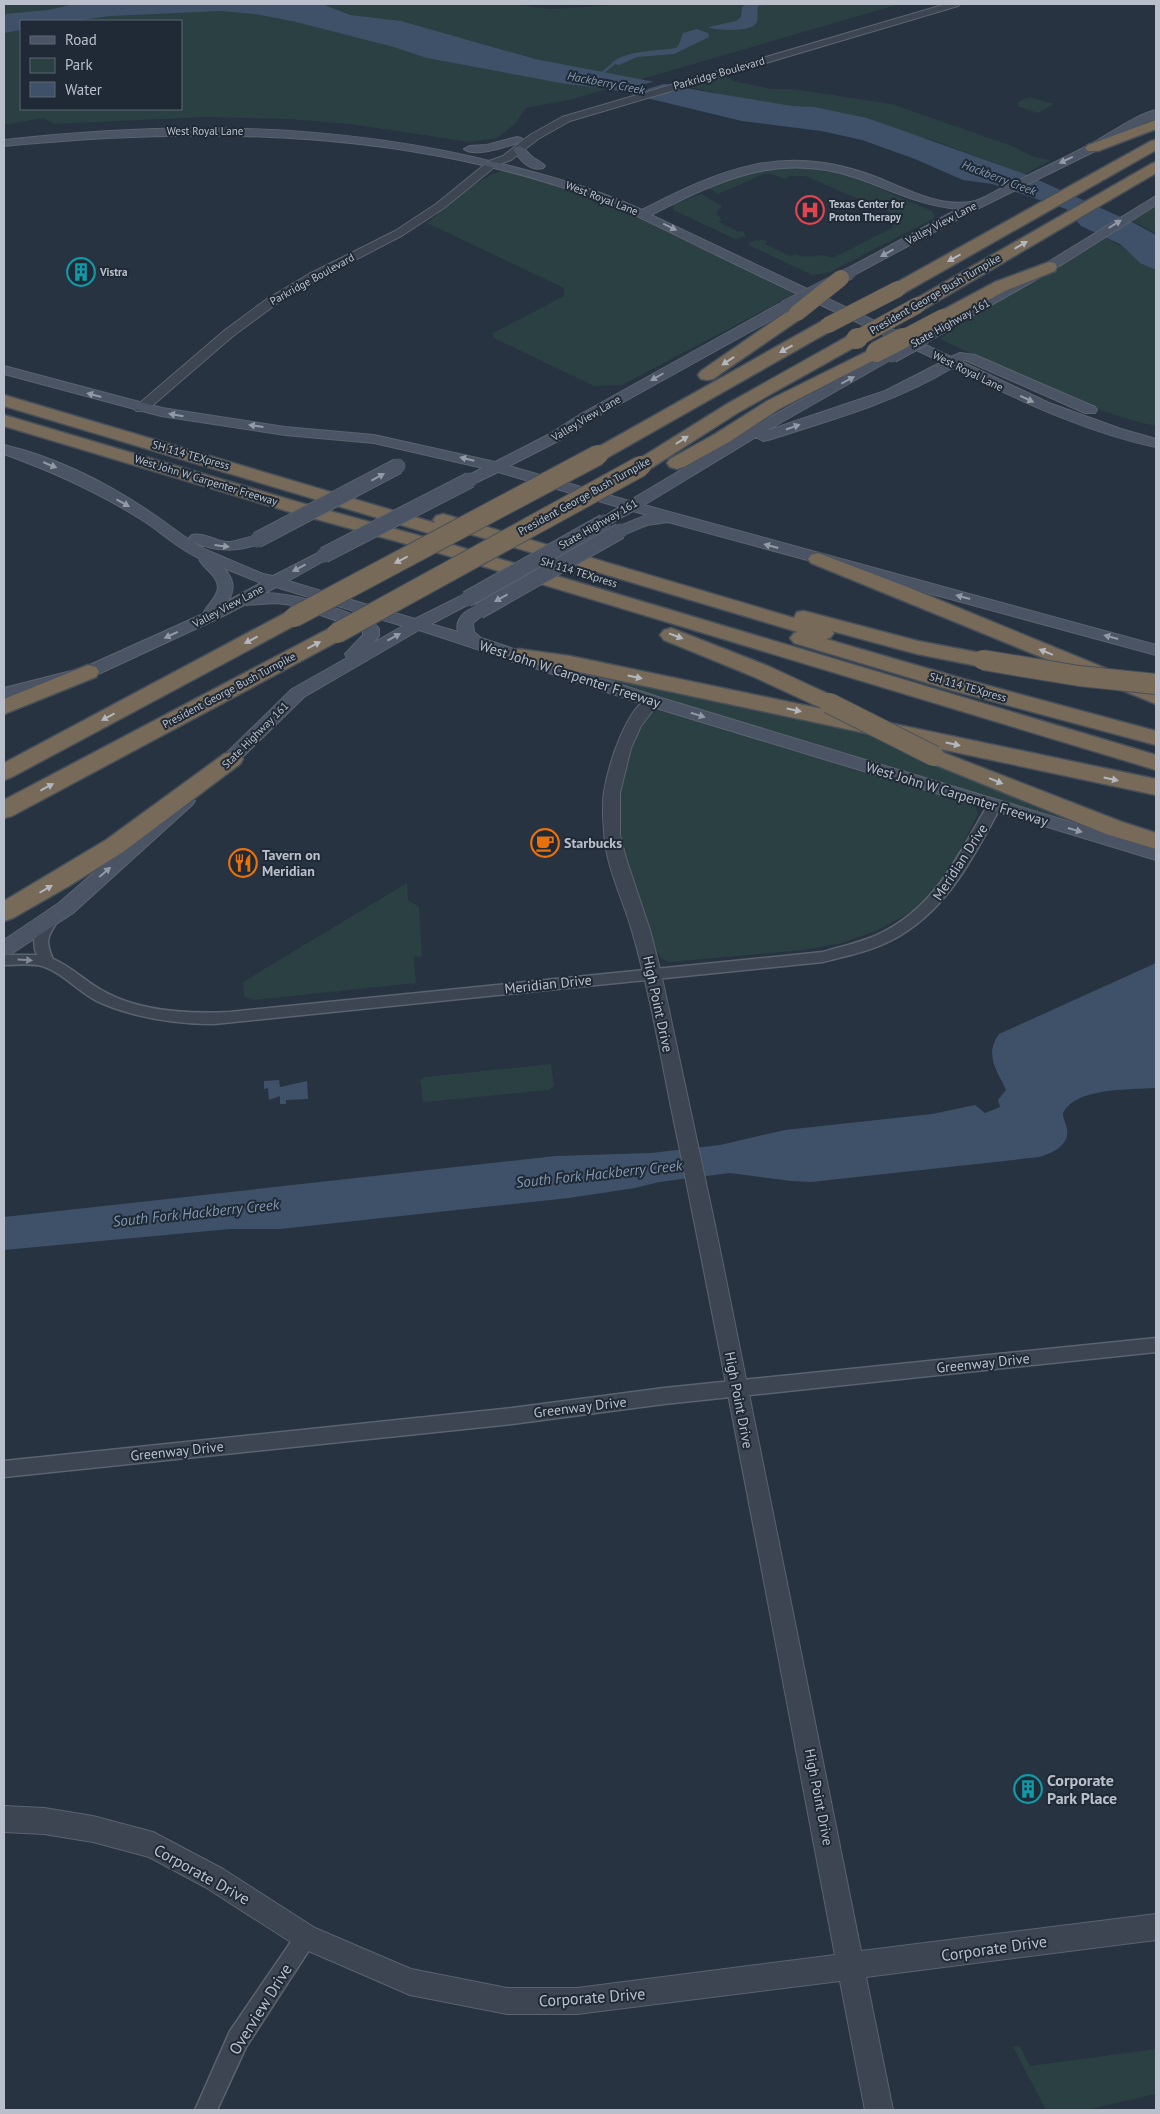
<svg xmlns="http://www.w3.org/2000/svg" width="1160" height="2114" viewBox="0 0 1160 2114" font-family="'PT Sans',sans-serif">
<rect width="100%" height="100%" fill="#283341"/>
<path fill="#2a4042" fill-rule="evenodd" d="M4 4H511L551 9 632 4H900L573 99 526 108 514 125 497 138 470 142 350 124 289 119 205 117 54 124 43 118 4 125ZM21 21H181V109H21Z
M724 75 734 81 771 89H792L892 104 1012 146 1034 157 1051 160 1025 174 932 140 684 86Z
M1029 97 1054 104 1038 113 1017 106 1018 102Z
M795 166 822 169 848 175 932 211 935 216 933 219 828 273 812 275 749 245V242C756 240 761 239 768 241L765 244 790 256 795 254C809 260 821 252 833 258L894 227 888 224 893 221 891 213 805 176H790L784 179 772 174H764L718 194 708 188 744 172Z
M504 170C607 198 701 247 797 293L622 385 594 386 494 338 493 333 564 296V288L427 223C449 205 478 177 504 170Z
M701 194 722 206 716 213 722 220 719 222 739 232 743 231 746 236 735 239 673 210 674 204Z
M1156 204V234L1132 220Z
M1104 237C1124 246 1136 261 1156 270V426C1080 409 1010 372 940 339L956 328 955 327Z
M566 668 866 730 1065 816 1156 846V849Z
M659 708 968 802 975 806 978 814 947 875 929 895 913 911 878 930 842 943 803 950 669 962 662 959 656 951C651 933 644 917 638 900 623 858 615 817 623 773 629 746 634 729 654 709Z
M407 883 408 900 419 907 422 956 414 957 416 983 253 1000 244 996 243 982Z
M551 1064 554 1086 549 1090 426 1102 423 1101 420 1080 425 1077Z
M1020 2046 1030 2066 1156 2049V2094L1086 2110H1046L1013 2047Z"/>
<path fill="#3e5169" d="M74 4H322L350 15 401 21 535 59 702 91 792 106 814 107 867 118 1025 174 1134 223 1156 235V270L1140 263 1120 244 1081 226 1066 209 992 184 963 180 915 159 862 140 821 131 742 121 605 88 566 84 427 58 394 47 292 21 255 14 221 11 111 16 73 21H21V30L4 33V14L48 10Z
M769 4 758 6C757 11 758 18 757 22 752 33 718 30 710 28L709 27 736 21 741 17 742 7 745 5Z
M697 29 708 33 709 37 674 54 637 57 619 65 611 63C628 50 656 51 676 48L679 44 683 33Z
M1156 963V1088C1130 1090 1076 1087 1063 1113 1063 1119 1066 1123 1067 1129 1070 1145 1052 1153 1040 1157L811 1182 791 1181 730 1173 659 1182 635 1188 569 1198 280 1229H230L4 1250V1217L556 1156 651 1153 720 1145 785 1130 932 1114 975 1105 985 1113 1000 1107 998 1100 1006 1090C997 1070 984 1055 999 1034Z
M279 1080 280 1087 307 1081 308 1099 286 1100V1104H280V1096L269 1100 268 1088 264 1089V1081Z"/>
<path fill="#283341" d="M659 80 670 82 624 96 614 93Z"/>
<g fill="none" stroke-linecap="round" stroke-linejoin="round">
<path stroke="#3e5169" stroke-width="2.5" d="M601 74 617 61"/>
<defs>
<path id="minor" d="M994 802 999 803 1001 806C973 858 946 912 892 940 871 951 846 956 823 962L214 1024C175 1024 137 1018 101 1003 80 994 64 973 42 966 30 963 16 965 4 965V955H37C30 938 37 927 48 913H58L60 917C50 934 43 938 53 959 72 967 87 983 105 992 142 1012 189 1014 230 1012L823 952C842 946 863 942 881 933 937 906 959 853 989 803Z
M1156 1338V1352L664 1404 512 1424 4 1477V1461L512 1408 664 1388Z
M306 1926 313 1930 317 1937 313 1944 246 2047 217 2110H195L230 2031 299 1930Z"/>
<path id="tertiary" d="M946 4H960L958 6 570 121 538 139 511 160 497 165 444 208 403 235 317 280 275 305 233 336 146 411H136L134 408 225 330 267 299 309 274 395 231 436 204 489 161 503 156 530 135 562 117Z
M652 696 658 697 660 701 641 726 631 748 620 793V835L626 858 650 930 661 973 715 1225 861 1951 1156 1914V1940L866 1977 893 2110H865L840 1981 577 2014H507L410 1995 297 1946 205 1887 149 1857 93 1842 44 1834 4 1832V1806L44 1808 93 1816 153 1832 223 1869 315 1928 411 1969 507 1988H577L835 1955C783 1684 733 1412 678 1141 663 1071 652 1000 632 931 623 899 605 865 604 831 603 819 602 804 604 792 608 767 626 705 652 696Z"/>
<path id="secondary" d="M1156 110V117L1097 150 977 209 850 277 845 276 844 273 845 270 958 209C922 206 891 190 857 178 779 151 720 180 651 215L951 357 960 353 975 355 1095 407 1097 410 1095 413H1085L965 360 962 362 1049 403 1121 429 1156 439V447C1084 432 1018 399 952 368 896 402 831 420 768 440L763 441 756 437 644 505 1156 645V655L668 522 647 525 620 536 615 534 612 531 615 528 647 515 633 511 604 527 599 525 596 522 619 507 498 472 475 483H465L463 480 465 477 483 468 374 443 285 435 161 416 4 374V366L162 408 285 427 374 435 495 462 548 435 581 414 779 304H789L791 307 789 310 591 420 558 441 509 466 629 501 753 427 887 352H897L899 355 766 431 885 391 942 362C867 327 793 292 719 256 682 239 645 218 607 203 414 129 208 126 4 146V140C171 121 339 122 502 164 550 176 597 189 642 210 724 168 784 142 876 177 904 188 938 207 970 202 982 201 996 190 1008 185 1035 172 1063 159 1089 145 1108 135 1137 114 1156 110Z
M517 137 521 138 523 140 521 142C508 146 474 158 464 149L470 146 487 145Z
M519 146C525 147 526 152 531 156 536 160 541 162 545 166L543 168C530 172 519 159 513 149Z
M1156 196V205L1053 270 949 329H939L937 326 1045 264Z
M4 445C55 457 107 483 150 512 164 521 177 532 191 541L189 538 192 535C203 532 215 541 227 542 239 542 251 534 262 537L265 540 262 543C238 552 217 552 193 542L204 549 263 574 273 576 324 550 329 552 332 555 329 558 288 581 415 619 461 596H473L475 599 473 602 431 624 458 632C454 617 471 604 485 608L487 611 473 623 474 632 481 638 658 697 1156 848V860L646 705 419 630 304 697 224 775 218 777 212 775 209 771 212 767 292 689 347 658 345 654 363 635V630L292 605 276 603 244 605 221 617 94 676 4 698V688L83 668 203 614C206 605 218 598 218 587 217 573 201 568 199 558 177 548 159 530 139 518 96 491 51 471 4 454ZM224 568 261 583 228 601C236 588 233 579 224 568ZM276 587 403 626 373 643 379 636V629L373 622C338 609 302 594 265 593Z
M186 795 192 797 195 801 192 805 73 913 11 954 4 956V940L59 903 180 797Z"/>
<path id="motorway" d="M1156 120V129L1098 151H1088L1085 148 1088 145Z
M1156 140V150L904 293H892L890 289 892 285 1151 141Z
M1156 162V173L924 309 918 310 912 309 909 305 912 301 1151 164Z
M1049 262 1055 263 1057 267 1055 271 1007 290 949 321 943 322 937 321 934 317 937 313 995 282Z
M797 308 803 309 806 313 803 317 713 379 707 380 701 379 698 375 701 371 791 309Z
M828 320 834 321 837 325 834 329 605 459 598 461 591 459 589 455 591 451 822 321Z
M856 334 862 335 865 339 862 343 739 412 648 470 641 472 634 470 631 466 634 462 727 404 850 335Z
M876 347 882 348 885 352 882 356 779 409 729 442 684 467 677 469 670 467 667 463 670 459 715 434 767 401Z
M4 395 435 523 433 520 436 516 443 514 450 516 794 618 797 612 804 611 918 641 991 655 994 660 991 665 983 667 917 654 832 631 834 633 830 638 826 639 967 680 1156 731V745L951 690 794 643 790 638 794 633 798 632 453 529 455 532 452 536 445 538 438 536 4 406Z
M4 415 301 503 453 545 1156 755V770L439 553 287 511 4 426Z
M818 553 910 588 1156 689V704L811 563 808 559 811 555Z
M294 611 301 612 304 617 301 622 12 777 4 780V763L287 612Z
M337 627 344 628 348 633 344 638 12 816 4 818V800L330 628Z
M671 628 768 666 837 698 840 703 837 708 829 710 821 708 752 676 664 640 660 635 664 630Z
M519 649 570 656 1156 779V795L570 670 511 661 508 656 511 651Z
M88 665 96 667 99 672 96 677 4 714V699Z
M934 749 1122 822 1156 833V849L1106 834 926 761 923 756 926 751Z
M232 752 240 754 243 759 240 764 123 852 69 886 13 918 4 921V901L106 840 224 754Z"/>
</defs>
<use href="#minor" stroke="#5a636e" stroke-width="3"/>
<use href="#tertiary" stroke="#5a636e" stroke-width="2"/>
<use href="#secondary" stroke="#5a636e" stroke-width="2"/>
<use href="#motorway" stroke="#46505b" stroke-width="3"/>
<use href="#minor" fill="#3c4551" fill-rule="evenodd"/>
<use href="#tertiary" fill="#3c4551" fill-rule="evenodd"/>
<use href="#secondary" fill="#4a5464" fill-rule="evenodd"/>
<use href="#motorway" fill="#776a59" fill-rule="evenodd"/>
<defs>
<path id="secondary-bridge-far1" d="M784 307 850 273
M921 339 944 326"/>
<path id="secondary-bridge" d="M892 355 923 338
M257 540 398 466
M324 555 470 480
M467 599 604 522
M479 611 620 531"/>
<path id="motorway-bridge-far1" d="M797 313 841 278
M828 325 898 289
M856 339 918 305
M901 339 943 317"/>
<path id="motorway-bridge" d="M856 339 858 338
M876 352 903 338
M294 617 598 455
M337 633 641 466
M983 660 1079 676 1156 684
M829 703 934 756"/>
</defs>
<use href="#secondary-bridge-far1" stroke="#5a636e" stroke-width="13" stroke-linecap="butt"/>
<use href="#secondary-bridge" stroke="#5a636e" stroke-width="17" stroke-linecap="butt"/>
<use href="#motorway-bridge-far1" stroke="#46505b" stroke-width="17" stroke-linecap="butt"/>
<use href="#motorway-bridge" stroke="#46505b" stroke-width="22" stroke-linecap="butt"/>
<use href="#secondary-bridge-far1" stroke="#4a5464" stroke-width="12"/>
<use href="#secondary-bridge" stroke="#4a5464" stroke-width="15"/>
<use href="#motorway-bridge-far1" stroke="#776a59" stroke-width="16"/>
<use href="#motorway-bridge" stroke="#776a59" stroke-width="20"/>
</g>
<defs><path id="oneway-solid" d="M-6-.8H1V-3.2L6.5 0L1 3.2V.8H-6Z" transform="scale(1.25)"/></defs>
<g fill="#929aa7">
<use href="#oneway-solid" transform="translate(1066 160) rotate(155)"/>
<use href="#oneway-solid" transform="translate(1115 224) rotate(-32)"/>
<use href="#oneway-solid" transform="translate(670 227) rotate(26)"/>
<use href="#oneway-solid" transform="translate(887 253) rotate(151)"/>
<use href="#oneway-solid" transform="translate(657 377) rotate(150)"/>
<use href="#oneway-solid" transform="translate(848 380) rotate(-28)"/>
<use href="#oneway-solid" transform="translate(94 395) rotate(-165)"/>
<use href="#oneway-solid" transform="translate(1027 399) rotate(25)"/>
<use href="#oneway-solid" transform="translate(176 415) rotate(-170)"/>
<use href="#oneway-solid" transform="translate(256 426) rotate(-172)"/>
<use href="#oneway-solid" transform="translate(793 427) rotate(-19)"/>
<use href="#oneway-solid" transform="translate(467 459) rotate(-166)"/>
<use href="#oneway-solid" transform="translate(50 465) rotate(22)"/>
<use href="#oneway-solid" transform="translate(378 477) rotate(-29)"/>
<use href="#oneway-solid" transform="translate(123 503) rotate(29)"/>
<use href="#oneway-solid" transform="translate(222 546) rotate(7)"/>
<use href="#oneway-solid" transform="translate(771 546) rotate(-165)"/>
<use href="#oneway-solid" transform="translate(299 568) rotate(152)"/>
<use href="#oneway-solid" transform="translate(963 597) rotate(-165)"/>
<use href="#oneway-solid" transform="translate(501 598) rotate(151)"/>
<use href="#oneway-solid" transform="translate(171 635) rotate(155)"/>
<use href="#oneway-solid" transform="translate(394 637) rotate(-29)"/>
<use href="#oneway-solid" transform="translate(1111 637) rotate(-165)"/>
<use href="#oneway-solid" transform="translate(698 715) rotate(17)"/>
<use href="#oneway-solid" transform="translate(1075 830) rotate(16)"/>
<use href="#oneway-solid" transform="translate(105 872) rotate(-41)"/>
</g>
<g fill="#b2b7c0">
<use href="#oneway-solid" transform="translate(1021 245) rotate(-30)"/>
<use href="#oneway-solid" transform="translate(954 258) rotate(151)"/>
<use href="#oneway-solid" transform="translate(786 349) rotate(151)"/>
<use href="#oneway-solid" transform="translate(728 361) rotate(146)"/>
<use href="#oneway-solid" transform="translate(682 440) rotate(-32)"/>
<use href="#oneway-solid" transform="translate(401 560) rotate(152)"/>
<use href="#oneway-solid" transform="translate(676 636) rotate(21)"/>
<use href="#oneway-solid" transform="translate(251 640) rotate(152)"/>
<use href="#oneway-solid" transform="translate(314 645) rotate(-28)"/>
<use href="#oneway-solid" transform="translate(1046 652) rotate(-158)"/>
<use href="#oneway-solid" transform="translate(635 677) rotate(12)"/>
<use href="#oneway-solid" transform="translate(794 710) rotate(12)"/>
<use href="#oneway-solid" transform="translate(108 717) rotate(152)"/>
<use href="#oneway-solid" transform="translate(953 744) rotate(12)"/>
<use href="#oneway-solid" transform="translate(1111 779) rotate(12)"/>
<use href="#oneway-solid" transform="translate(996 781) rotate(22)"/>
<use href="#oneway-solid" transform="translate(47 787) rotate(-28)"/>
<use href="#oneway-solid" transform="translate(46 889) rotate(-30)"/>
</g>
<use fill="#818994" href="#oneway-solid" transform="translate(25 960) rotate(4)"/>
<defs>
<symbol id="hospital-ring" viewBox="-11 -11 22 22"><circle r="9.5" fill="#202a36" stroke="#e0444e" stroke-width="1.5"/><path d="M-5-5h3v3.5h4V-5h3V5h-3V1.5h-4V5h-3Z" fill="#e0444e"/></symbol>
<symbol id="building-ring" viewBox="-11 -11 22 22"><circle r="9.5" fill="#202a36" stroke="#0f9aa8" stroke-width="1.5"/><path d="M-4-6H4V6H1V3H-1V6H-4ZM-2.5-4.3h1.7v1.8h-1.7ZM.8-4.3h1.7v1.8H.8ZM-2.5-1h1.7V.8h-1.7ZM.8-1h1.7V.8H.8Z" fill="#0f9aa8"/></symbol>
<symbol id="cafe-ring" viewBox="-11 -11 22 22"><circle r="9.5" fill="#202a36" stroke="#e8710a" stroke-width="1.5"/><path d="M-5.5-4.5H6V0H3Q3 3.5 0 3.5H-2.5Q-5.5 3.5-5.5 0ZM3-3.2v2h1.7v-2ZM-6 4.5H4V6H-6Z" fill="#e8710a"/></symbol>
<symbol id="restaurant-ring" viewBox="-11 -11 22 22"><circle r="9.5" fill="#202a36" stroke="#e8710a" stroke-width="1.5"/><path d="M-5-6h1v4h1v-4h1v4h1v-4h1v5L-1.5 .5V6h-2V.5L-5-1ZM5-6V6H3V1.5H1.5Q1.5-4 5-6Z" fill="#e8710a"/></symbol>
</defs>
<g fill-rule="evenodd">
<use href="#hospital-ring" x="794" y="194" width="32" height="32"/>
<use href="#building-ring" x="65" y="256" width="32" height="32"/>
<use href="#cafe-ring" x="529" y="827" width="32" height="32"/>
<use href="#restaurant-ring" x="227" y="847" width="32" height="32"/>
<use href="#building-ring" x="1012" y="1773" width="32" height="32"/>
</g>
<g text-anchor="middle" stroke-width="4" stroke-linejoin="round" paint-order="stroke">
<g font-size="11" fill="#b9c0cb" stroke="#202a36">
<text transform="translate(719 73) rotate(-16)" y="4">Parkridge Boulevard</text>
<text x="205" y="135">West Royal Lane</text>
<text transform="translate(602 198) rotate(21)" y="4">West Royal Lane</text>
<text transform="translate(941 223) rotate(-28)" y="4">Valley View Lane</text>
<text transform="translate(312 279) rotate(-29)" y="4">Parkridge Boulevard</text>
<text transform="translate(935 294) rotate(-30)" y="4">President George Bush Turnpike</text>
<text transform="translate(950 323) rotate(-29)" y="4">State Highway 161</text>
<text transform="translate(968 371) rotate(26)" y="4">West Royal Lane</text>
<text transform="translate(586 418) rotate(-31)" y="4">Valley View Lane</text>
<text transform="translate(191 455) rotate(16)" y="4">SH 114 TEXpress</text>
<text transform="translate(206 480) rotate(17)" y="4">West John W Carpenter Freeway</text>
<text transform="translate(584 496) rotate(-29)" y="4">President George Bush Turnpike</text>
<text transform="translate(598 524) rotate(-30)" y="4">State Highway 161</text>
<text transform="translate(579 572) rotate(17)" y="4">SH 114 TEXpress</text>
<text transform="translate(228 606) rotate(-28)" y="4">Valley View Lane</text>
<text transform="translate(968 687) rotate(16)" y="4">SH 114 TEXpress</text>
<text transform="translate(229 690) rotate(-28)" y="4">President George Bush Turnpike</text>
<text transform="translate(255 735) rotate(-45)" y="4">State Highway 161</text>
</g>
<g font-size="11" font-weight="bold" fill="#b9c0cb" stroke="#202a36" text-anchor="start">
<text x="829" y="208">Texas Center for<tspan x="829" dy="13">Proton Therapy</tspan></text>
<text x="100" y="276">Vistra</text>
</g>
<g font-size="12" font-style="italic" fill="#8197b1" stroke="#202a36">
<text transform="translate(606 83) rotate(11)" y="4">Hackberry Creek</text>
<text transform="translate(999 178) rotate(21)" y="4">Hackberry Creek</text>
</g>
<g font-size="14" fill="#b9c0cb" stroke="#202a36">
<text transform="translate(570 674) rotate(18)" y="5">West John W Carpenter Freeway</text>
<text transform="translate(957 794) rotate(17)" y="5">West John W Carpenter Freeway</text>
<text transform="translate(960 862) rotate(-57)" y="5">Meridian Drive</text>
<text transform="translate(548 984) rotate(-6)" y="5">Meridian Drive</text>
<text transform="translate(658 1004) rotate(78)" y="5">High Point Drive</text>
<text transform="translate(983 1363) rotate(-6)" y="5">Greenway Drive</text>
<text transform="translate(739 1400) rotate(79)" y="5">High Point Drive</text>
<text transform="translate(580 1407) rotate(-7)" y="5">Greenway Drive</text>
<text transform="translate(177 1451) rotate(-6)" y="5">Greenway Drive</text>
<text transform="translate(819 1797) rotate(79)" y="5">High Point Drive</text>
</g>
<g font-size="14" font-weight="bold" fill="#b9c0cb" stroke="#202a36" text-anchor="start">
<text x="564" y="848">Starbucks</text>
<text x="262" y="860">Tavern on<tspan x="262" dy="16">Meridian</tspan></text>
</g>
<g font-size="15" font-style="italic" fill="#8197b1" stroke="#202a36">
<text transform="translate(599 1174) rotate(-6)" y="5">South Fork Hackberry Creek</text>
<text transform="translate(196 1213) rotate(-6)" y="5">South Fork Hackberry Creek</text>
</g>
<g font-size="16" font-weight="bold" fill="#b9c0cb" stroke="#202a36" text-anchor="start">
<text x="1047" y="1786">Corporate<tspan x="1047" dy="18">Park Place</tspan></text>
</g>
<g font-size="16" fill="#b9c0cb" stroke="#202a36">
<text transform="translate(202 1874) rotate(29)" y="6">Corporate Drive</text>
<text transform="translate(994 1948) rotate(-8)" y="6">Corporate Drive</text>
<text transform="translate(592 1997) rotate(-4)" y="6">Corporate Drive</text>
<text transform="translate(260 2009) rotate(-58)" y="6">Overview Drive</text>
</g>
</g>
<rect width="1160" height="2114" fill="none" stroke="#b9c0cb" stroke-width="10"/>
<rect x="20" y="20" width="162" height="90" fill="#202a36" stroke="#5d6672"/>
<rect x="30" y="36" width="25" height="8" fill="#4a5464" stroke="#5d6672"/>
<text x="65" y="45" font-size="15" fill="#b9c0cb">Road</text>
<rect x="30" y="58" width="25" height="15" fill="#2a4042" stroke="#5d6672"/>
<text x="65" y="70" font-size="15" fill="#b9c0cb">Park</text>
<rect x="30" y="82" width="25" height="15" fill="#3e5169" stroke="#5d6672"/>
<text x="65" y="95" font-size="15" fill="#b9c0cb">Water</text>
</svg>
